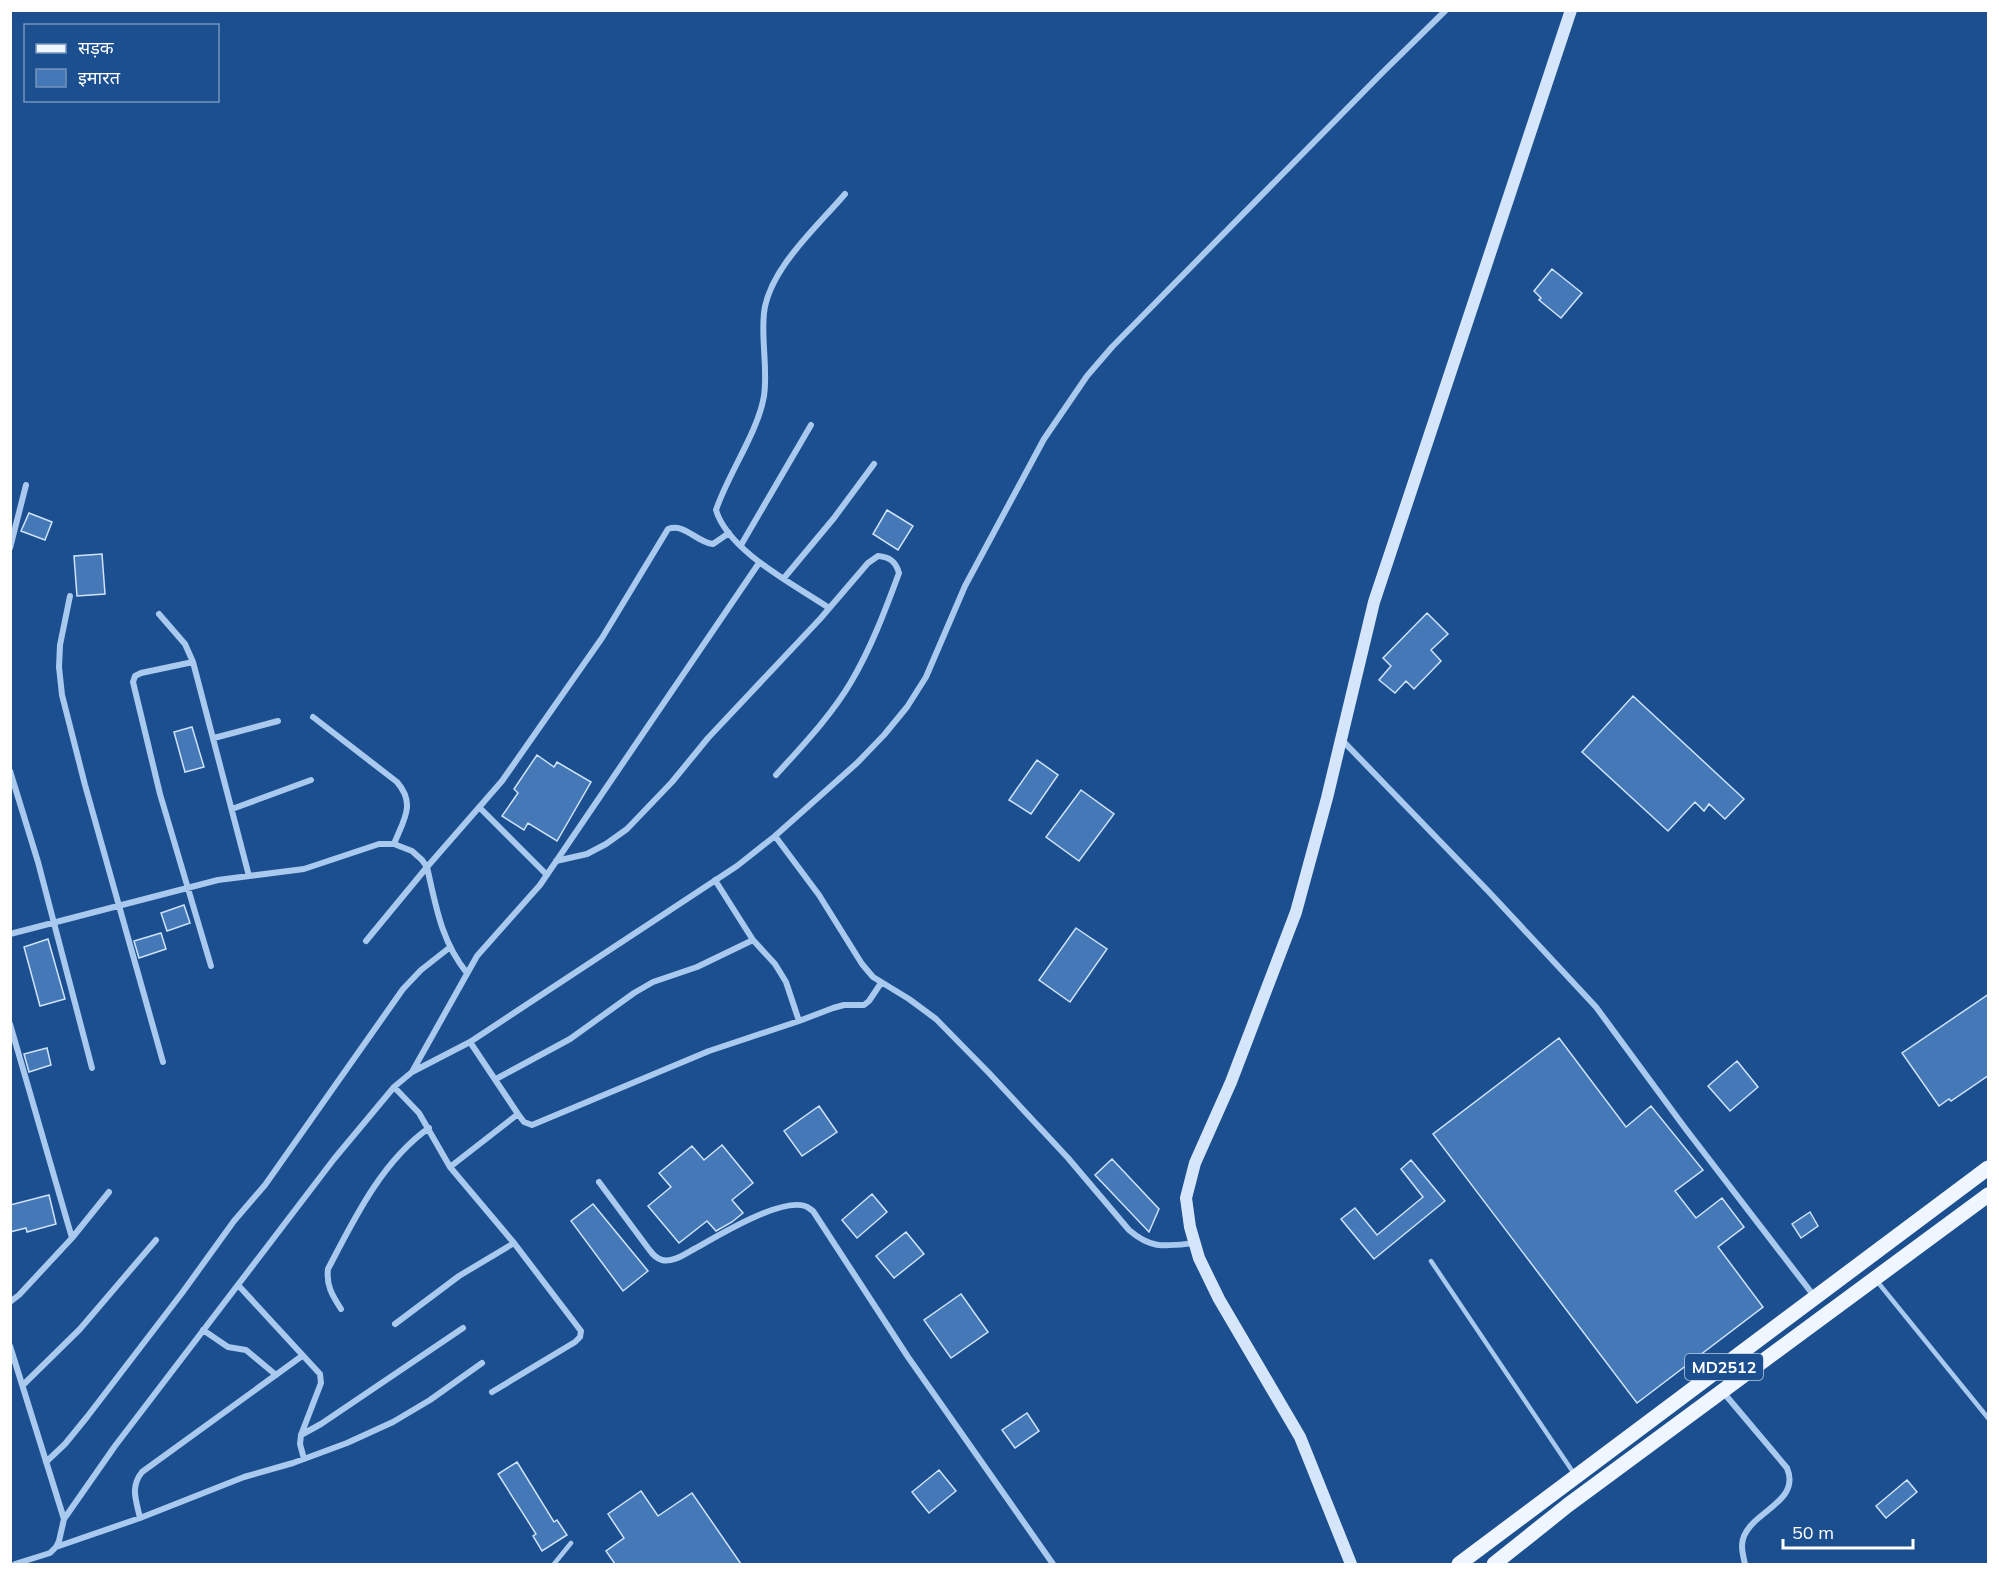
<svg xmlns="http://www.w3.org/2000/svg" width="1999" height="1575" viewBox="0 0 1999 1575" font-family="Mulish,'Noto Sans Devanagari',sans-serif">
<rect width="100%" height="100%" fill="#1b4f8f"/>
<path fill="#4478b7" stroke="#cfe3fa" stroke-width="1.5" d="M1552 269 1582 293 1561 318 1539 300 1541 298 1534 291Z
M887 510 913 526 898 550 873 534Z
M29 513 52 522 45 540 21 531Z
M102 554 105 594 77 596 74 556Z
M1427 613 1448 634 1431 650 1441 661 1414 689 1406 681 1395 693 1379 680 1391 666 1383 658Z
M1633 696 1744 799 1725 819 1709 804 1704 811 1695 802 1668 831 1582 752Z
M192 727 204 767 185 772 174 732Z
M537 755 554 767 557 762 591 782 557 841 528 823 524 830 502 816 518 793 514 789Z
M1037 760 1058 775 1031 814 1009 800Z
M1081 790 1114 814 1079 861 1046 837Z
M184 905 190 923 167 931 161 913Z
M1076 928 1107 949 1070 1002 1039 980Z
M161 933 166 949 139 958 134 941Z
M48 939 65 999 40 1006 24 947Z
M1989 994V1075L1951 1101 1949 1099 1939 1106 1902 1053Z
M1559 1038 1626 1127 1651 1106 1703 1170 1675 1191 1696 1218 1722 1198 1744 1227 1718 1247 1763 1307 1637 1403 1433 1134Z
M47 1048 51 1065 29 1072 24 1054Z
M1737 1061 1758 1087 1730 1111 1708 1086Z
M819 1106 837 1132 802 1156 784 1131Z
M722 1145 753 1183 732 1200 743 1213 732 1222 716 1231 707 1221 679 1243 648 1206 671 1187 659 1173 692 1146 704 1160Z
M1112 1159 1159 1209 1149 1232 1095 1175Z
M1411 1160 1445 1201 1374 1259 1341 1219 1355 1208 1377 1235 1423 1197 1401 1169Z
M872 1194 887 1212 857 1238 842 1220Z
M49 1195 56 1224 27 1232 26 1228 10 1232V1205Z
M593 1204 648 1271 623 1291 571 1221Z
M1810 1212 1818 1226 1801 1238 1792 1224Z
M906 1232 924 1254 894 1278 876 1256Z
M961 1294 988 1332 951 1358 924 1320Z
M1027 1413 1039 1431 1015 1448 1002 1430Z
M517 1462 554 1522 557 1520 567 1535 542 1551 533 1536 536 1534 498 1474Z
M939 1470 956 1491 929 1513 912 1492Z
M1907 1480 1917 1492 1886 1518 1876 1506Z
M641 1491 658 1516 692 1493 741 1564H615L606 1551 624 1538 608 1514Z"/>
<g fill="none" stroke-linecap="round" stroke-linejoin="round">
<path stroke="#a9c9ee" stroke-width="4.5" d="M1431 1261 1575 1475
M1876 1280 1988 1418
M554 1564 571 1543"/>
<path stroke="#a9c9ee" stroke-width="6" d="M741 545 811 425
M10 548 26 485
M784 578 834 518 874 464
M70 596 60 645 59 667 62 695 85 785 163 1062
M829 608C795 585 728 551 716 510 728 474 758 432 764 396 768 369 761 341 764 313 769 269 817 227 845 194
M159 614 185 644 193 662 249 876
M193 662 141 673 135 676 133 682 160 794 211 966
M313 717 397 782C416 804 404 819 394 844
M214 738 278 721
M1342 740 1489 892 1596 1007 1685 1128 1814 1296
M10 771 38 862 92 1068
M479 807 547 875
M232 809 311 780
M775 836 819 895 862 964 873 977 909 999 936 1019 989 1073 1068 1158 1129 1230C1152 1250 1166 1246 1195 1243
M556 861 587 854 606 844 627 829 672 782 708 738 820 619 868 563 878 556C890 557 896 562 899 573 885 611 871 648 851 682 831 716 802 746 776 775
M715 880 753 940 775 964 786 982 799 1021
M10 934 218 880 304 869 379 844H394L412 851 422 860 427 867C436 906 441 941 467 973
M366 941 427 867 502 781 602 638 668 529C685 523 696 542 713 544L729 533
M10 1024 72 1238
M470 1042 518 1114 524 1122 532 1125 709 1051 799 1021 833 1008 844 1005H864L869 1001 881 983
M412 1072 477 956 540 885 759 563
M496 1079 570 1039 634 993 653 982 697 967 753 940
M394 1087 419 1113 450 1167 514 1243 581 1331 580 1337 575 1342 492 1392
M450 1167 518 1114
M599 1182 648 1248C652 1253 655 1258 662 1260 673 1263 686 1253 696 1248 719 1235 780 1198 805 1206 808 1207 810 1209 813 1211L908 1357 1053 1564
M238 1285 320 1374 321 1383 301 1435 300 1444 304 1459
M10 1302 19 1295 72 1238 109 1192
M341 1309C332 1295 326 1285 328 1269 354 1219 382 1161 429 1128
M395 1324 459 1276 514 1243
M203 1330 228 1347 246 1350 276 1375
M10 1346 64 1519
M23 1385 80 1329 156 1240
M1723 1392 1787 1468C1801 1501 1754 1511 1744 1536 1740 1545 1743 1555 1745 1564
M301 1435 321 1424 463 1328
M46 1462 65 1444 87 1417 182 1293 234 1221 265 1185 403 989 421 970 449 948
M140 1518C136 1500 130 1487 142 1472L302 1356
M56 1547 140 1518 244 1477 293 1463 347 1443 393 1422 430 1400 482 1363
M15 1564 50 1553 56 1547 59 1541 64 1519 115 1446 334 1159 394 1087 412 1072 470 1042 737 866 775 836 857 763 884 735 907 707 926 677 965 586 1044 439 1087 376 1112 347 1382 73 1446 10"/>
<path stroke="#d6e6fa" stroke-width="12" d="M1351 1564 1300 1437 1219 1299 1199 1258 1190 1227 1186 1198 1195 1163 1231 1082 1296 912 1327 798 1374 602 1571 10"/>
<path stroke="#f0f6ff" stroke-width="15" d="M1459 1564 1988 1168
M1494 1564 1568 1505 1988 1195"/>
</g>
<g text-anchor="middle" stroke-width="6" stroke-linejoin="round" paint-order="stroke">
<rect fill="#1b4f8f" stroke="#bbcadd" stroke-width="1.5" x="1685" y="1354" width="78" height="26" rx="4.5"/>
<g font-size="16" font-weight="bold" fill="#fff">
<text x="1724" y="1373">MD2512</text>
</g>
</g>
<rect width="1999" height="1575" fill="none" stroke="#ffffff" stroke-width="24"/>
<rect x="24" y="24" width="195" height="78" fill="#1b4f8f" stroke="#7695bc" stroke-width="1.5"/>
<rect x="36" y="44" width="30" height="9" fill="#f0f6ff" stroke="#7695bc" stroke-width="1.5"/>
<text x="78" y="54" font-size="18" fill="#ffffff">सड़क</text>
<rect x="36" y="69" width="30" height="18" fill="#4478b7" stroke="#7695bc" stroke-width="1.5"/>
<text x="78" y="84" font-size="18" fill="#ffffff">इमारत</text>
<path d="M1783 1539v9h130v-9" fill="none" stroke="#ffffff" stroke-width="3"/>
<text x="1792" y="1539" font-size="18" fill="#ffffff" stroke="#1b4f8f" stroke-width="4.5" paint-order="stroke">50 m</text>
</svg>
